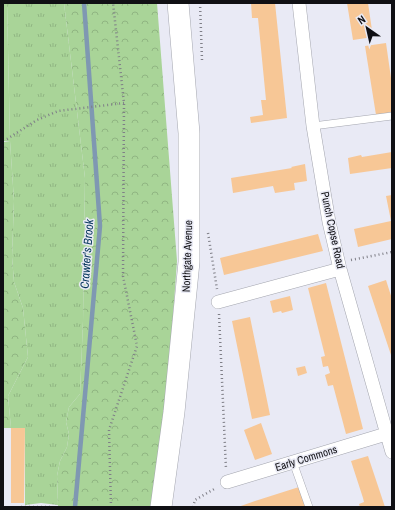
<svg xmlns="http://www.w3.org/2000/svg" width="395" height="510" viewBox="0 0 395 510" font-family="'Archivo Narrow',sans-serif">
<defs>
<pattern id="grass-tufts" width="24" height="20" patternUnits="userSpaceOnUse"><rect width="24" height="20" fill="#a9d498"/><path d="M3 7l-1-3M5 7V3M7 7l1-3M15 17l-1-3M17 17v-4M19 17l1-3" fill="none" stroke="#90b582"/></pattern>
<pattern id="forest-crowns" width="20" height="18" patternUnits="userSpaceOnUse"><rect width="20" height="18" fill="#a9d498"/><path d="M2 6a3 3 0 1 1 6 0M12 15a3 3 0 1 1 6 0" fill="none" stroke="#90b582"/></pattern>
</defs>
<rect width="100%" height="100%" fill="#e9eaf5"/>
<path fill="url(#grass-tufts)" d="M7 3H64L85 178 83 321 80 394 69 407 66 422 69 434 67 447 60 461 57 476 58 505 41 503 25 505V429L11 428 8 396 28 357 23 308 14 282 12 257 14 201 10 141Z"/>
<path fill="url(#forest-crowns)" d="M64 3H157L177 261 168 386 152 507H58L57 476 60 461 67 447 69 434 66 422 69 407 80 394 83 321 85 178Z
M10 141 14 201 12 257 14 282 23 308 28 357 8 396 11 428H3V142Z"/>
<path fill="#a9d498" d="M3 3H7L10 141H3Z"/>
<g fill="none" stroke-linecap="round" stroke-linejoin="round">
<path stroke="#7f98b2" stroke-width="4.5" d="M75 507 100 226 84 3"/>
</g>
<path fill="#f7c796" d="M251 3H275L287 118 251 123 250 117 263 115 261 100H266L258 18H252Z
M347 3H368L373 37 353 40Z
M386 43 392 85V112L376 115 365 46Z
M392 152V168L350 174 348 158 361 155 362 157Z
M305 164 307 181 294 183 295 190 275 193 273 186 233 193 231 178 292 168 291 167Z
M392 195V239L358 247 354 229 391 221 386 196Z
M318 234 323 251 224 275 220 258Z
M386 280 392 299V358L368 286Z
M326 283 363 429 346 434 333 385 328 386 325 375 330 373 328 366 323 367 321 357 325 356 308 288Z
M290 296 293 310 282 313 281 311 273 313 270 301Z
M250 317 270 415 252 419 232 321Z
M305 366 307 373 298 376 296 368Z
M261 423 272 454 255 460 244 430Z
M11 428H25L24 503H11Z
M368 456 385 507H360L359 504 364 502 363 498 351 461Z
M299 487 305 507H238L255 501Z"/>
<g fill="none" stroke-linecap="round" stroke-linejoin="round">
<defs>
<path id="lane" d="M313 126 392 116
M293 462 309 507"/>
<path id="street" d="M299 3 313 126 329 222 340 269 392 452
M218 302 340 269
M227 482 386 434"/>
<path id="primary" d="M161 507 174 412 189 262V133L178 3"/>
</defs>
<use href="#lane" stroke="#a4a6af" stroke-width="8"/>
<use href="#street" stroke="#a4a6af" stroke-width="14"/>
<use href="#primary" stroke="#a4a6af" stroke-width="22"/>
<path stroke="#7f7f87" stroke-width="2.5" stroke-dasharray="1 3" stroke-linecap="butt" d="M200 3 202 60
M3 140 7 139 37 120 58 111 124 103
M208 233 217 289
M351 260 392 252
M219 314 226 469
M21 507H52
M111 507 109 430 137 346 123 276 124 103 113 3
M193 507 195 500 216 488"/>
<use href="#lane" stroke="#fff" stroke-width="7"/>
<use href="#street" stroke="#fff" stroke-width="13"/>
<use href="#primary" stroke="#fff" stroke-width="21"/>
</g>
<g text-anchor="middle" stroke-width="3" stroke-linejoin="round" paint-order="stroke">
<g font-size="11" fill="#101014" stroke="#e9eaf5">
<text transform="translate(333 230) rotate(78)" y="4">Punch Copse Road</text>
<text transform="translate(187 256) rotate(-88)" y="4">Northgate Avenue</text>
<text transform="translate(306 458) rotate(-17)" y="4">Early Commons</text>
</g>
<g font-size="12" font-style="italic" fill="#06375c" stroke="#e9eaf5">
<text transform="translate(87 254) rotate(-86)" y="4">Crawter's Brook</text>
</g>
</g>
<rect width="395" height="510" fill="none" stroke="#101014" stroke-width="8"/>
<g transform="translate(367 28) rotate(326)" stroke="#e9eaf5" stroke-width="3" paint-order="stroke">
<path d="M0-3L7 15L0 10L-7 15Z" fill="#101014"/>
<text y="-6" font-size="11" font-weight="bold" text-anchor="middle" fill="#101014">N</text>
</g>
</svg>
